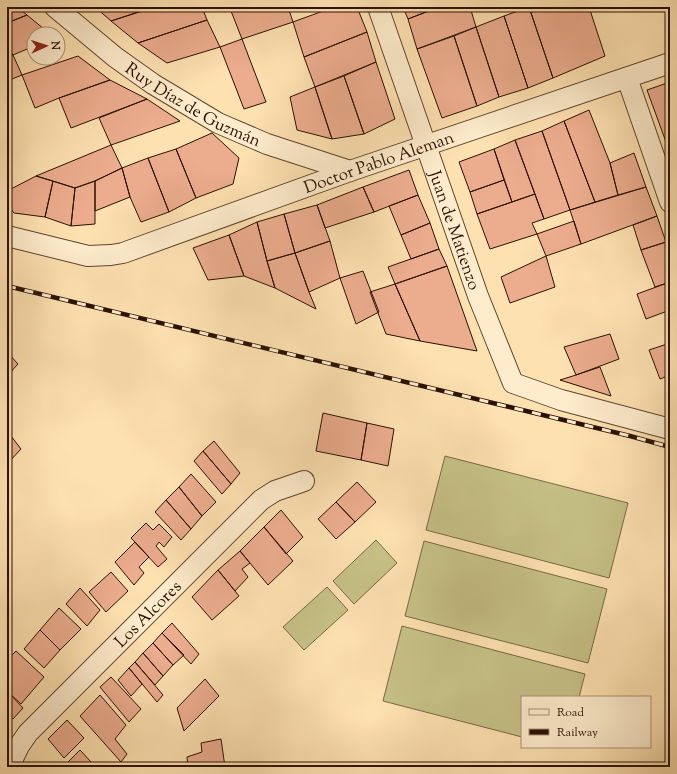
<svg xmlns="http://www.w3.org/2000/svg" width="677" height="774" viewBox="0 0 677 774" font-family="'Sorts Mill Goudy',serif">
<rect width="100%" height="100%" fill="#fee1b1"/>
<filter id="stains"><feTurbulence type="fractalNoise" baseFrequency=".005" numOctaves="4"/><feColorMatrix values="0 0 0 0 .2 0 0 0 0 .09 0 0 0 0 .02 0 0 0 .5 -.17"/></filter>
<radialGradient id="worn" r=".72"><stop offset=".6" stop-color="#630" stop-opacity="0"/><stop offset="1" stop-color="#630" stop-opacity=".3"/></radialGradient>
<path fill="#c6c187" stroke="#786944" d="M445 456 628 503 609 578 426 530Z
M376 540 397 563 354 604 333 581Z
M424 541 607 589 588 663 405 616Z
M327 587 348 610 304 650 283 627Z
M402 626 585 674 579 697H522V737L383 701Z"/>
<path fill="#ecad8e" stroke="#2b1101" d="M7 7H17L27 15 7 23Z
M95 7H146L147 9 111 21Z
M155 7H202L207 20 138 43 111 21Z
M243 7H288L293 22 242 39 231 11Z
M334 7H357L367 32 304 57 293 22Z
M403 7H439L408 19Z
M439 7H470L476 27 417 49 408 19Z
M529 7H589L605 56 553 78Z
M529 7 553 78 528 88 504 16Z
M27 15 50 34H34V46L13 55 7 47V23Z
M504 16 528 88 499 97 476 27Z
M207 20 220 47 167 63 138 43Z
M476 27 499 97 477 106 454 36Z
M367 32 376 62 315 87 304 57Z
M454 36 477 106 442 118 417 49Z
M242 39 266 102 244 109 220 47Z
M13 55 22 75 7 81V57Z
M78 56 110 80 59 98 35 108 22 75Z
M376 62 395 119 364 134 344 76Z
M344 76 364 134 332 139 315 87Z
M110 80 147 99 71 128 59 98Z
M670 82V153L647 90Z
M315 87 332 139 297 130 290 97Z
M147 99 180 121 111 145 99 118Z
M589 110 610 163 618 195 595 202 564 121Z
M564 121 595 202 570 210 542 131Z
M542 131 570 210 544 219 515 140Z
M212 133 239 158 233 184 196 198 176 149Z
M515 140 535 194 512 202 494 149Z
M111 145 122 168 95 181 75 188 36 176Z
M176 149 196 198 169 212 148 158Z
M494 149 504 180 470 192 459 162Z
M634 153 646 187 618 195 610 163Z
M148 158 169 212 141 222 130 197 122 168Z
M122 168 130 197 95 211V181Z
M409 170 418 195 374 212 363 187Z
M36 176 53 181 45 217 14 213 7 204V191Z
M504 180 512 202 477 214 470 192Z
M53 181 75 188 71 226 45 217Z
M95 181V224L71 226 75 188Z
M363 187 374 212 325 228 317 205Z
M646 187 657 216 581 244 570 210Z
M535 194 544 219 532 223 537 234 490 249 477 214Z
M418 195 430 223 401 235 389 206Z
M317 205 330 241 295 253 284 214Z
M284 214 295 253 267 261 257 222Z
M657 216 666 242 641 250 633 225Z
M574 221 581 244 546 256 537 234Z
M257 222 267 261 275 288 244 276 229 235Z
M430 223 439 249 411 259 401 235Z
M229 235 244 276 208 280 193 248Z
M330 241 340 278 309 292 295 253Z
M666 242 670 256V282L655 287 641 250Z
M439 249 447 266 395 284 388 267Z
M295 253 309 292 316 309 275 288 267 261Z
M546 256 555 287 510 303 501 277Z
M447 266 477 351 420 341 395 284Z
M363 271 379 312 356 324 340 278Z
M670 282V310L646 319 637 294Z
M395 284 420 341 386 334 370 292Z
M610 334 619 359 576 375 564 347Z
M670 343V375L660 379 649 350Z
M7 352 18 364 7 376Z
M600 367 611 396 560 380 576 375Z
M323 413 367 423 361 460 316 451Z
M367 423 394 429 388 466 361 460Z
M7 431 21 449 7 464Z
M214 441 240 473 231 484 203 451Z
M203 451 231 484 222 494 194 461Z
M191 474 216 502 202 516 179 487Z
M357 482 376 502 355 522 336 502Z
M179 487 202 516 191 529 166 500Z
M166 500 191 529 181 540 155 512Z
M336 502 355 522 336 539 318 519Z
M281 510 303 537 286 554 264 527Z
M146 523 153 530 159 524 172 537 164 547 159 542 156 546 167 559 158 567 131 538Z
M264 527 293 561 268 585 240 551Z
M135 542 149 557 139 567 144 573 134 585 115 562Z
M240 551 250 563 242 569 248 577 235 591 218 570Z
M218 570 239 596 212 620 192 597Z
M111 572 128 591 106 612 89 592Z
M80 588 100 610 87 626 66 604Z
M59 608 81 629 60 650 40 630Z
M172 623 199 654 191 664 162 633Z
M40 630 60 650 44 668 24 649Z
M162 633 184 655 173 665 153 643Z
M153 643 173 665 163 676 143 653Z
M16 651 44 677 21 704 7 691V660Z
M143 653 163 676 155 685 135 662Z
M135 662 163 695 157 702 129 668Z
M129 668 142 684 131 696 118 680Z
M111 677 141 709 129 722 100 687Z
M205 679 219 696 184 731 177 708Z
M7 691 23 708 13 719 7 714Z
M100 695 126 725 115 739 127 754 121 762 80 716Z
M67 720 84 738 64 758 48 739Z
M221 739 225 767H188L187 757 202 752 201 743Z
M80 750 92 763 89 767H63Z"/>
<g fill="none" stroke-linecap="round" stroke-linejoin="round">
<defs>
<g id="minor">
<path id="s1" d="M55 7 115 57 153 84 218 123 267 144 350 171"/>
<path id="s2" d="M378 7 478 296 513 383 561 400 670 429"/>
<path d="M627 78 670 202"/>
<path id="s3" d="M7 236 88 256 111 255 123 253 350 171 670 63"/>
<path id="s4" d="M9 767 19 746 28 733 261 500 275 491 304 481"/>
</g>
</defs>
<use href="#minor" stroke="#60452d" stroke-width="22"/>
<use href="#minor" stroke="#feeccc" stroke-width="20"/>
<defs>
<path id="rail" d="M7 286 630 436 670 447"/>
</defs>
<use href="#rail" stroke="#2b1101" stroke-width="4.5"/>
<use href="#rail" stroke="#feeccc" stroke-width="3" stroke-dasharray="9" stroke-linecap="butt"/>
</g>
<g text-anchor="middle" stroke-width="3" stroke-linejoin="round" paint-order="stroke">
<g font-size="17" fill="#2b1101" stroke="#feeccc">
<text dy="6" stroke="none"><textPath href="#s1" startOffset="170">Ruy Díaz de Guzmán</textPath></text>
<text dy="6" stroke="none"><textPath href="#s3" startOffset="390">Doctor Pablo Aleman</textPath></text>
<text dy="6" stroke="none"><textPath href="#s2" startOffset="236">Juan de Matienzo</textPath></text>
<text dy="6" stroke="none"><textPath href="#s4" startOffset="208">Los Alcores</textPath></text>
</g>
</g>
<rect width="677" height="774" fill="none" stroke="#fee1b1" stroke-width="24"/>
<rect x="8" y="8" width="661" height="758" fill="none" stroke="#2b1101" stroke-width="2"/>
<rect x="12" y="12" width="653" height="750" fill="none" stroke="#2b1101"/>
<rect x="521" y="696" width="130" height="52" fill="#feeccc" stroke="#aa947b"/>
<rect x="529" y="709" width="20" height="6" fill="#feeccc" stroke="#aa947b"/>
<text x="557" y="716" font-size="12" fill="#2b1101">Road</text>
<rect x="529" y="729" width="20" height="6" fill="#2b1101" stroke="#aa947b"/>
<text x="557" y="736" font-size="12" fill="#2b1101">Railway</text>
<g transform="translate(46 46) rotate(87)"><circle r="19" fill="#feeccc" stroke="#aa947b"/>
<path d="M0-3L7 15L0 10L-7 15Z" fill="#8f2418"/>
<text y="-6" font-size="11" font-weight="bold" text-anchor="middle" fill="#2b1101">N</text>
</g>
<rect width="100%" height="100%" filter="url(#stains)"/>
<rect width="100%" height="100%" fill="url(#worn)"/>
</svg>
